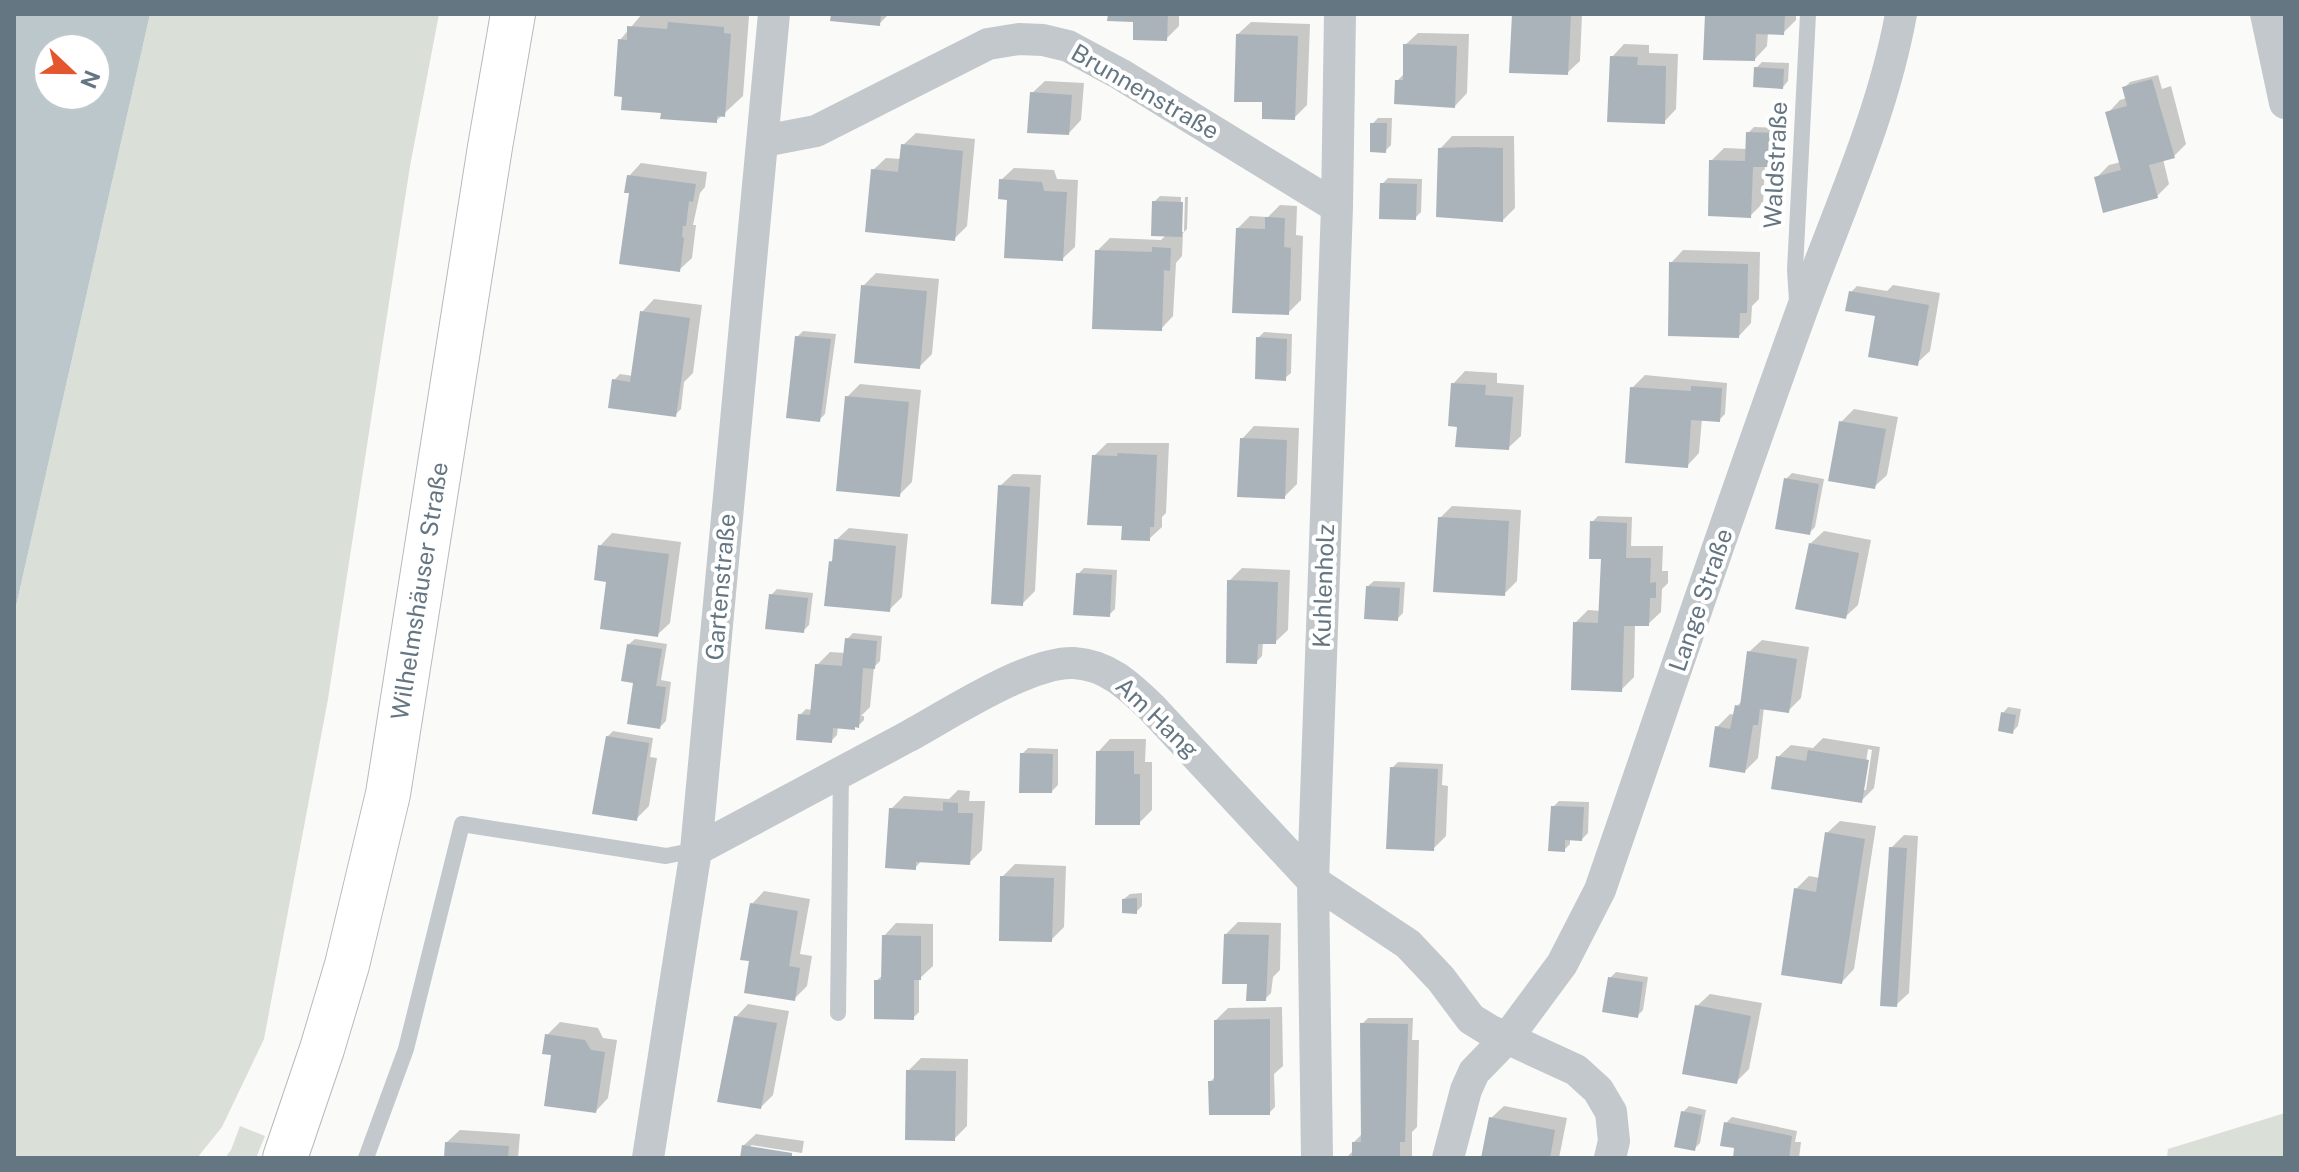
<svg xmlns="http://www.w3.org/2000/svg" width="2299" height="1172" viewBox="0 0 2299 1172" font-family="'Public Sans',sans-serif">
<rect width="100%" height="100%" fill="#fafaf8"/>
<path fill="#dadfd7" d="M150 14H439L410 166 328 699 264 1039 222 1127 197 1158H14V615Z
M2285 1113V1158H2167L2168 1149Z
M240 1126 265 1136 256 1158H225L231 1150Z"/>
<path fill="#bbc7cb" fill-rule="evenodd" d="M14 14H150L14 615ZM48 48H96V96H48Z"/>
<path fill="#0003" fill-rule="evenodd" d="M642 14 749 16 743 96 716 121 663 111 620 40Z
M833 14H889L880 23Z
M1110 14H1179V26L1166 39 1135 20Z
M1514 14H1582L1580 61 1567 73Z
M1707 14H1796V20L1783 33 1768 32 1767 46 1755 59Z
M1251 22 1310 24 1307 105 1294 118 1238 34Z
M1418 33 1469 34 1467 93 1455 106 1397 81 1405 73V45Z
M1624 44 1649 45V53L1678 54 1676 109 1664 122 1612 57Z
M1762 62 1789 63 1788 81 1783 87 1756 68Z
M2158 75 2162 89 2171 86 2186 144 2174 156 2163 159 2169 184 2157 196 2096 178 2109 165 2121 162 2108 113 2120 100 2127 98 2124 88 2130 82Z
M1045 81 1084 83 1081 120 1069 133 1032 93Z
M1378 118H1392L1391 145 1385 151 1372 124Z
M1754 127 1781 128 1780 159 1774 165H1765L1763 203 1751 215 1711 161 1724 148 1748 149V133Z
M916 133 975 139 967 226 954 239 873 170 886 158 902 159 903 145Z
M1452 136H1514L1515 208 1503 220 1440 149Z
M641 163 707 172 705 187 700 193 693 225H696L692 258 679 270 631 191 629 176Z
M1014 168 1054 170 1057 179 1078 180 1075 247 1062 259 1009 198 1001 180Z
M1388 178 1422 179 1421 212 1415 218 1382 184Z
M1160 196 1181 197 1180 232H1184L1185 197H1188L1187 229 1183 233 1182 256 1176 263 1173 316 1161 329 1097 251 1110 238 1161 240 1167 234 1154 202Z
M1280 205 1297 206 1296 235 1303 236 1301 300 1288 313 1237 229 1250 216 1268 217Z
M1683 250 1760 252 1759 299 1752 306 1751 323 1739 336 1671 263Z
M876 273 939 279 932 354 919 367 863 286Z
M1893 285 1940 293 1930 351 1917 363 1878 310 1851 292 1857 286 1887 291Z
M654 299 702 305 693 373 684 382 681 409 675 415 614 380 620 374 633 376 642 312Z
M803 331 836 334 825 414 819 420 797 337Z
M1264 332 1292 334 1291 373 1285 378 1258 338Z
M1465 371 1497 373V383L1524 385 1521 436 1508 448 1459 425 1453 384Z
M1645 375 1727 383 1725 414 1719 420 1702 418 1699 453 1687 466 1632 388Z
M860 384 921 390 912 482 899 495 847 397Z
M1854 409 1898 417 1887 475 1874 487 1841 422Z
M1254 426 1299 428 1297 484 1284 497 1242 439Z
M1107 443H1169L1166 513 1162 517V527L1149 539 1124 524 1094 456Z
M1792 473 1824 479 1815 527 1809 533 1786 479Z
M1013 474 1041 475 1035 591 1022 604 1000 486Z
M1452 506 1521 510 1517 581 1504 594 1440 518Z
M1598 516 1632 517 1631 546H1663L1662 571H1668V583L1662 589 1661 612 1648 624H1635L1634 677 1621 690 1575 623 1588 610 1601 611 1603 557 1592 522Z
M849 528 908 534 902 597 889 610 830 562 834 559 836 540Z
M1824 531 1871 540 1858 605 1845 617 1811 543Z
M612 533 681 542 670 623 657 635 600 546Z
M1084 568 1117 570 1115 609 1109 615 1078 574Z
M1242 568 1290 570 1288 630 1275 642H1263L1262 656 1256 662 1229 581Z
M1374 581 1405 582 1403 613 1397 619 1368 586Z
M777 589 813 593 809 625 803 631 771 595Z
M853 633 882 636 880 661 874 667 870 707 861 716H864V720L858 726H838L837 735 831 741 800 715 806 709 813 710 817 665 830 652 846 653 847 639Z
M635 639 667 644 661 680 671 682 666 721 660 727 635 681 629 644Z
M1762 640 1809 647 1801 698 1788 711 1764 707 1758 758 1745 771 1717 727 1730 714 1736 715 1737 706 1742 701 1749 652Z
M2008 707 2021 709 2018 726 2012 732 2003 713Z
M613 731 653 738 650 757 657 758 649 806 636 819 607 737Z
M1823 738 1880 747 1874 788 1861 801 1778 757 1791 745 1813 748ZM1868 749 1872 750 1866 790H1862Z
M1110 739H1146L1145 762H1152V810L1139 823 1098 752Z
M1028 748 1058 749V785L1052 791 1022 754Z
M1398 762 1443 764 1442 785 1448 786 1446 836 1433 849 1392 768Z
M958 790 970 791 969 801H985L982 850 969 863 922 860 915 868 891 809 904 796 949 799Z
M1559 801 1589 802 1588 833 1582 839H1570V844L1564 850 1553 807Z
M1840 821 1876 826 1854 969 1842 982 1796 889 1809 876 1820 878 1827 833Z
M1904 835 1918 836 1909 993 1896 1005 1891 848Z
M1015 864 1066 866 1064 927 1051 940 1002 877Z
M764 891 810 899 800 954 812 956 807 986 794 999 751 960 752 904Z
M1142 893V906L1136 912 1124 899 1130 894Z
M1238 922 1281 923 1280 970 1273 977 1271 993 1265 999 1249 982 1226 934Z
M896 923 933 924V966L919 979V1012L913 1018 876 981 883 975 884 936Z
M1616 972 1648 977 1643 1010 1637 1016 1610 978Z
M1710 994 1762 1003 1749 1069 1736 1082 1697 1006Z
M748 1004 789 1011 773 1095 761 1107 736 1017Z
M1282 1007 1283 1066 1274 1074 1275 1107 1269 1113 1210 1082 1216 1076V1020L1228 1008Z
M1368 1018H1413L1412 1040H1419L1417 1127 1412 1132V1158H1346L1354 1150V1142L1362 1134V1024Z
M560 1022 598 1028 603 1038 617 1040 608 1098 596 1111 553 1053 547 1035Z
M921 1058 968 1059 967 1126 954 1139 908 1071Z
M1504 1106 1567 1118 1559 1158H1483L1491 1118Z
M1689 1106 1706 1110 1700 1143 1694 1149 1683 1112Z
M1732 1117 1797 1131 1795 1142H1801L1799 1158H1735L1737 1146 1726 1123Z
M460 1130 520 1134 518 1158H446L447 1142Z
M756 1134 804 1141 802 1153 751 1145V1149L801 1158H742L743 1146Z"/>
<path fill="#aab3b9" d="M831 14H881L880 26 830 21Z
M1108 14H1168L1167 41 1133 40V22L1107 21Z
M1512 14H1571L1568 75 1509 73Z
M1705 14H1785L1784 35 1756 34 1755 61 1703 60Z
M668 22 724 27V33L731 34 725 117 717 116V123L660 119 661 113 621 110 622 97 614 96 618 39 627 40V26L667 29Z
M1236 34 1298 36 1295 120 1262 119V102H1234Z
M1403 44 1457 46 1455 108 1394 104 1395 80H1403Z
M1610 56 1638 57 1637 65 1666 66 1665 124 1607 122Z
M1754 67 1784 69 1783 89 1753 87Z
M2152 79 2175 158 2149 165 2158 198 2103 213 2094 177 2121 170 2105 112 2127 106 2122 87Z
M1030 92 1072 95 1069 135 1027 133Z
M1370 123H1387L1386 153 1370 152Z
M1746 132 1776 133 1775 167H1753L1751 218 1708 216 1709 160 1745 161Z
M901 144 963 151 955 241 865 232 871 169 898 172Z
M1473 147 1503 148V222L1436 217 1438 148Z
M627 175 696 184 693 202 689 201 686 226H683L682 237 684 238 680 272 619 264 629 193H624Z
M999 179 1042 182 1044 191 1067 192 1063 261 1004 258 1007 200 998 199Z
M1380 183 1417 184 1416 220 1379 219Z
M1152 201 1183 202 1182 237 1151 236Z
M1265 217 1285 218 1284 247 1291 248 1289 315 1232 313 1236 228 1265 229Z
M1152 247 1171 248 1170 271 1164 270 1162 331 1092 329 1095 250 1152 252Z
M1669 262 1748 264 1747 313H1740L1739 338 1668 336Z
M861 285 927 291 920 369 854 363Z
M1849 291 1929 305 1918 366 1868 357 1875 316 1845 311Z
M640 311 690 318 676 417 608 408 612 379 630 382Z
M795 336 831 339 820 422 786 418Z
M1256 337 1287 339 1286 381 1255 379Z
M1451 383 1486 385 1485 395 1513 397 1509 450 1455 447 1457 427 1448 426Z
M1691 386 1722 388 1720 422 1691 420 1688 468 1625 463 1630 387 1691 391Z
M845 396 909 402 900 497 836 491Z
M1839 421 1886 429 1875 489 1828 481Z
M1240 438 1287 440 1285 499 1237 497Z
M1118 453 1157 455 1154 527H1150V541L1121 540 1122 526 1087 525 1092 455 1117 456Z
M1784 478 1819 484 1810 535 1775 529Z
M998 485 1030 487 1023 606 991 604Z
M1438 517 1509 521 1505 596 1433 592Z
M1590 521 1627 523 1626 558H1651L1650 583 1656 582V598H1650L1649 626H1624L1622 692 1571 690 1573 622 1598 623 1601 559H1589Z
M834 539 896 546 890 612 824 606 829 561 832 562Z
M1809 543 1859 553 1846 619 1795 609Z
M598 545 669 554 658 637 600 629 606 582 594 580Z
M1076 573 1112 575 1110 617 1073 615Z
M1227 580 1278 582 1276 644H1258L1257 664 1226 663Z
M1366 586 1400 588 1398 621 1364 619Z
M769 594 808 598 804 633 765 629Z
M845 638 877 641 875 669 863 668 859 728 855 727V730L833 728 832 743 796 740 798 714 810 715 815 664 842 666Z
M627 644 662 649 656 686 666 687 660 729 627 724 633 683 621 681Z
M1747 651 1797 659 1789 713 1760 709 1758 725H1753L1745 773 1709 767 1715 726 1730 729 1735 705 1740 706Z
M2001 712 2016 715 2013 734 1998 731Z
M606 736 649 743 637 821 592 814Z
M1808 750 1869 760 1862 803 1771 789 1776 756 1806 761Z
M1096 751H1134V774H1140V825H1095Z
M1020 753 1053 754 1052 793H1019Z
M1390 767 1438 769 1434 851 1386 849Z
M943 802 958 803V813H973L970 865 916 862V870L885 868 889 808 943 811Z
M1551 806 1584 807 1582 841 1565 840V852L1548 851Z
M1825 832 1865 839 1842 984 1781 975 1794 888 1816 892Z
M1889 847 1907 848 1897 1007 1880 1006Z
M1000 876 1054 878 1052 942 999 941Z
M1137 898V914L1122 913V899Z
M750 903 798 911 789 966 800 968 795 1001 744 993 749 961 740 960Z
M1224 934 1269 935 1266 1001H1246L1247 984H1222Z
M882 935 921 936V980H914V1020L874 1019V980H881Z
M1608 977 1643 982 1638 1018 1602 1012Z
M1695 1005 1751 1016 1737 1084 1682 1074Z
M734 1016 777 1023 761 1109 717 1102Z
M1270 1019V1115H1209L1208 1081H1214V1020Z
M1360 1023 1408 1024 1405 1142H1400V1158H1352V1142H1361Z
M545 1034 585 1040 591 1050 605 1052 596 1113 544 1106 551 1055 542 1054Z
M906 1070 956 1071 955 1141 905 1140Z
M1681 1111 1702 1115 1695 1151 1674 1147Z
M1489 1117 1555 1130 1550 1158H1481Z
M1724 1122 1792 1136 1789 1158H1733L1734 1148 1720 1146Z
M445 1142 509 1146 508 1158H444Z
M742 1145 792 1153V1158H740Z"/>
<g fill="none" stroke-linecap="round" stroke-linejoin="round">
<defs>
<g id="primary">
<path id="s1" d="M285 1158 322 1049 347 965 388 794 490 147 513 14"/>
</g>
</defs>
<use href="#primary" stroke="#b5babe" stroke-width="46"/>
<path stroke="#c3c8cc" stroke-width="16" d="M1797 301 1795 270 1808 14
M838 1013 841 772
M366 1158 406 1049 462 824 666 856 696 850"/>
<path stroke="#c3c8cc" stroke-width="32" d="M2266 14 2285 103
M764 141 816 131 988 44 1019 39 1043 40 1068 46 1120 74 1337 207
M696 850C766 812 837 775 907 737 948 715 1029 661 1074 663 1107 665 1128 685 1151 707L1313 881 1408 944 1441 979 1471 1019 1489 1030 1576 1070 1598 1090 1611 1112 1614 1141 1610 1158
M648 1158 696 850 774 14
M1317 1158 1313 881 1337 207 1340 14
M1448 1158 1466 1090 1474 1072 1508 1037 1562 964 1600 890C1666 699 1730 508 1799 318 1835 218 1882 119 1901 14"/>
<use href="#primary" stroke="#fff" stroke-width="44"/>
</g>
<g text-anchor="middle" stroke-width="8" stroke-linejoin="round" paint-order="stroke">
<g font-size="24" fill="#657683" stroke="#fff">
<text transform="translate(1145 92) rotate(30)" y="8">Brunnenstraße</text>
<text transform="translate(1776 165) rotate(-87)" y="8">Waldstraße</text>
<text transform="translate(1324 586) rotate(-88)" y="8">Kuhlenholz</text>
<text transform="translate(721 587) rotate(-85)" y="8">Gartenstraße</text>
<text dy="8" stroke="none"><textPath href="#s1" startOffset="584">Wilhelmshäuser Straße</textPath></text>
<text transform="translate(1701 600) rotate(-71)" y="8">Lange Straße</text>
<text transform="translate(1157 718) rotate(44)" y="8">Am Hang</text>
</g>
</g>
<rect width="2299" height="1172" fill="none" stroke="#657683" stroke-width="32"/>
<g transform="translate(72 72) rotate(112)"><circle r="38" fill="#ffffff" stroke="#c1c8cd" stroke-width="2"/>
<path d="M0-6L14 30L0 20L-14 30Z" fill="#e4572e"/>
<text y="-12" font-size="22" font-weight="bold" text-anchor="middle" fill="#657683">N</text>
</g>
</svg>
